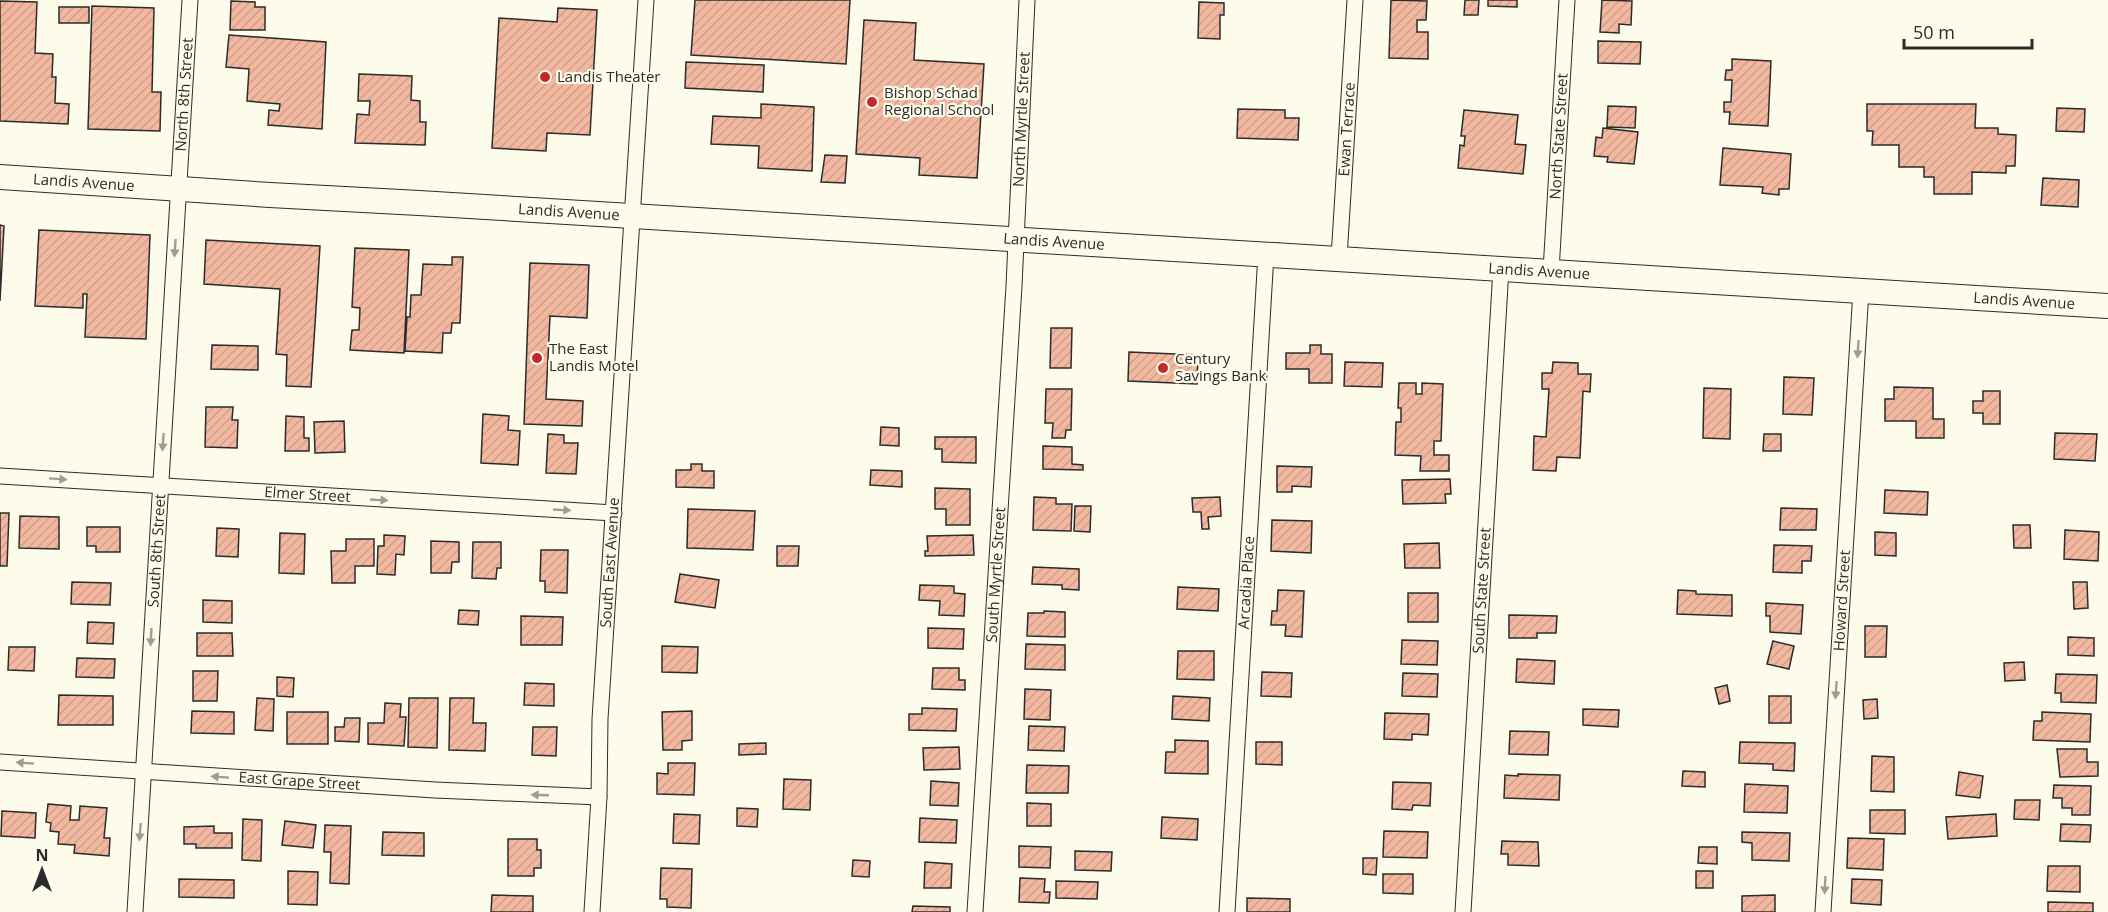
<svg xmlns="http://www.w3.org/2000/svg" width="2108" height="912" viewBox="0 0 2108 912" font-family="'Open Sans',sans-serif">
<defs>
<pattern id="building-hatch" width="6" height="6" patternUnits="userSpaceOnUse" patternTransform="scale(1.5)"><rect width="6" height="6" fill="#f2b8a0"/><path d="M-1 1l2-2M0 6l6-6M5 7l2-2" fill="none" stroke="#d09e8a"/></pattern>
</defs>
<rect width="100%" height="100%" fill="#fdfbea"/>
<path fill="url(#building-hatch)" stroke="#2b2b2b" stroke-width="1.5" d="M695 0H850L846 64 691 55Z
M1391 0 1427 1 1426 20H1417V32H1428V59L1389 58Z
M1465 0H1479L1478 15H1464Z
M1488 0H1517V7L1488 6Z
M1602 0 1632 1 1631 25 1619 24V33L1600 32Z
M0 1 37 2 35 53 53 54 52 77H56L55 103 69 104 68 124 0 121Z
M231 1 255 2V7H265V30H230Z
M1199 2 1224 3V15H1220V39L1198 38Z
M92 6 154 8 152 92H161L160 131 88 129Z
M59 7H89V23H59Z
M558 8 597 10 590 135 547 133 546 151 492 148 499 18 557 22Z
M864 20 916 23 914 60 984 64 977 178 919 175 920 158 856 154Z
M229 35 326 42 322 129 268 125 269 110 279 111 280 104 247 101 249 69 226 67Z
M1598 41 1641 42 1640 64 1598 63Z
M1732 59 1771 61 1768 126 1729 124 1730 112H1724V102H1731L1732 80H1725L1726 70H1732Z
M686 62 764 65 763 92 685 88Z
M359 74 412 76 411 100 420 101V122H426L425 145 355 143 357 114 369 115 370 101H358Z
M761 104 814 107 812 171 758 168 759 146 711 144 713 116 761 118Z
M1867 104H1976L1975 128H1998V134L2016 135 2015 166H2006V173L1972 172V194H1934V177H1924V167H1899V145H1872L1873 131H1867Z
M1608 106 1636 107 1635 128 1607 127Z
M2057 108 2085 109 2084 132 2056 131Z
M1238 109 1285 110V118H1299L1298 140 1237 138Z
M1464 110 1518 115 1515 144 1526 145 1523 174 1458 168 1460 145 1464 146 1465 136H1461Z
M1603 128 1638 132 1634 164 1607 162 1608 157 1594 156 1596 137 1602 138Z
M1723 148 1791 154 1789 189H1779V195L1762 193 1763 187 1720 185Z
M825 155 847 156 845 183 821 182Z
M2043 178 2079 180 2078 207 2041 205Z
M0 225 4 226 0 301Z
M39 230 150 235 146 339 85 337 87 294H83V308L35 306Z
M206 240 320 246 311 387 286 386 287 355 276 354 280 289 204 284Z
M355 248 409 250 404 353 350 350 352 330H359L360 308 352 307Z
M452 257H463L460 323H452L451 333H443L442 353 405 351 407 317H410L411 295H421L423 264 452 265Z
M530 263 589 265 587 318 550 316 546 399 583 401 582 426 524 424Z
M1051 328H1072L1071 368H1050Z
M212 345 258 346V370L211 369Z
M1310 345H1321V354H1332V383H1309V369H1286V353H1310Z
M1129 352 1198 355 1197 384 1128 381Z
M1345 362 1383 363 1382 387 1344 386Z
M1553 362 1578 363V374H1591L1590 392 1583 391 1580 458 1557 457 1556 471 1533 470 1534 436 1546 437 1549 389H1542V373H1552Z
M1784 377 1814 378 1812 415 1783 414Z
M1399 383H1416V394H1422V383L1443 384 1441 441H1434V455H1449V471H1420L1421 456 1395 455 1396 422H1401V408H1398Z
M1894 387 1933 388V419H1944V438H1916V421H1885V399H1894Z
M1704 388 1731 389 1730 439 1703 438Z
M1046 389H1072L1071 430H1066L1065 438H1052L1053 423H1045Z
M1983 391H2000V424H1983V413H1973V401H1983Z
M206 407H233L232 420H238L237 448 205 447Z
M483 414 509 416 508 430 520 431 518 465 481 463Z
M286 416 304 417V438H309V451H285Z
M344 421 345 452 315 453 314 422Z
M881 427 899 428V446L880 445Z
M2055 433 2097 434 2095 461 2054 459Z
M548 434 564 435V443H578L576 474 546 473Z
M1764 434H1781V451H1763Z
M935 437H976V463L942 462V449H935Z
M1043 446 1072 447V464L1083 465V470L1043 469Z
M691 464H702V471H714V488L676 487V470H691Z
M1277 466 1312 467 1311 487 1292 486V492H1277Z
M871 470 902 471V487L870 485Z
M1450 479 1451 494H1445L1446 503 1403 504 1402 480Z
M935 488 970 489V525H946V509H935Z
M1885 490 1928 492 1927 515 1884 513Z
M1034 497 1056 498V504H1072L1071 531 1033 530Z
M1220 497 1221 516 1208 517 1209 529H1202L1201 512H1193L1192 498Z
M1075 506H1091L1090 532 1074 531Z
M1781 508 1817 509 1816 530H1780Z
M688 509 755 511 753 550 687 548Z
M0 513H9L7 566H0Z
M20 516 59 517V549L19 548Z
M1272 520 1312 521 1311 553 1271 551Z
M2013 525H2030L2031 548H2014Z
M87 527H120V552H96V546H87Z
M217 528 239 529 238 557 216 556Z
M2065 530 2099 532 2098 561 2064 559Z
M1875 532 1896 533V556L1875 555Z
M280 533 305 534 304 574 279 573Z
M384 535 405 536 404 555 396 554 395 575 377 574 378 546H384Z
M973 535 974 555 925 556V551H928L927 536Z
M346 539H374V566H355V583H332L331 551H346Z
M431 541 459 542V562H452L451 573H431Z
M473 542H501V568H497L496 579 472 578Z
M1439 543 1440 568H1405L1404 544Z
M1774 545 1812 546 1811 561H1802V573L1773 572Z
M777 546H799L798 566H777Z
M541 550H568L567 593 545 592V581H540Z
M1033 567 1079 569V590L1062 589V585L1032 584Z
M680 574 719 580 715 608 675 602Z
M72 582 111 583 110 605 71 604Z
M2073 582H2087L2088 608 2074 609Z
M920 585 954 586V593L965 594 964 616 939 615 940 601 919 600Z
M1178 587 1219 589 1218 611 1177 609Z
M1278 590 1304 591 1302 637 1285 636 1286 625H1271L1272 611H1277Z
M1678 590 1696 591V594L1732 595V616L1677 614Z
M1408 593H1438V622H1408Z
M203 600 232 601V623L203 622Z
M1766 603 1803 605 1801 634 1770 632V616H1766Z
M459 610 479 611 478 625 458 624Z
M1044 611 1065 612V637L1027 636 1028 613H1044Z
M1509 615 1557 616 1556 633H1537V638H1509Z
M521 616 563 617 562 645H521Z
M88 622 114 623 113 644 87 643Z
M1865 626H1887L1886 657H1865Z
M928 628 964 629 963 649 928 648Z
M197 633H232L233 656H197Z
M2068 637 2094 638V656L2068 655Z
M1402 640 1438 641 1437 665 1401 664Z
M1773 641 1794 646 1789 669 1767 664Z
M1026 644 1065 645V670L1025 669Z
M662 646 698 647 697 673 662 672Z
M9 647H35L34 671 8 670Z
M1178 651H1214V680L1177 679Z
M77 658 115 659 114 678 76 677Z
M1517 659 1555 661 1554 684 1516 682Z
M2024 662 2025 680 2005 681 2004 663Z
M933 668H959V680H965V690L932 689Z
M193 671H218L217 701H193Z
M1262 672 1292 673 1291 697 1261 696Z
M1403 673 1438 674 1437 697 1402 696Z
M2056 674 2097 675 2096 703 2061 702V693H2055Z
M277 677 294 678 293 697 277 696Z
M525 683 554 684V706L524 705Z
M1727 685 1730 701 1719 704 1715 688Z
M1025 689 1051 690 1050 720 1024 719Z
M59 695 113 696V725H58Z
M1173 696 1210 698 1209 721 1172 719Z
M1769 696H1791V723H1769Z
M257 698 274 699 273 731 255 730Z
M409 698H438L437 748 408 747Z
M450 698H474L473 723H486L485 751 449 750Z
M1877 699 1878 718 1864 719 1863 700Z
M385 703 401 704 400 717H406L404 746 368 744V723H384Z
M922 708 957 709 956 731 909 730V714H922Z
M1583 709 1619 710 1618 727 1583 725Z
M192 711 234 712V734L191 733Z
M692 711V740L682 741V750H663L662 712Z
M287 712H328V744H287Z
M2042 712 2091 714 2090 742 2033 740 2034 721H2042Z
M1385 713 1429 714 1428 735 1412 734V740L1384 739Z
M345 718H360L359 742 335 741V727H344Z
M1029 726 1065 727 1064 751 1028 750Z
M533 727H557L556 756 532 755Z
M1510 731 1549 732 1548 755 1509 754Z
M1175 740 1208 741V774L1165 773 1166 752H1175Z
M1256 742H1282V765L1256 764Z
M1740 742 1795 743 1794 771 1773 770V764L1739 763Z
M766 743V754L739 755V744Z
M959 747 960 769 924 770 923 748Z
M2057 749H2087V762H2098V776L2060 777Z
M1872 756 1894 757V792L1871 791Z
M668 763H695L694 795 657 794V773L668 774Z
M1027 765 1069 766 1068 793H1026Z
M1683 771 1705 772V787L1682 786Z
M1959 772 1983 776 1980 798 1956 795Z
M1518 774 1560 775 1559 800 1504 798 1505 775 1518 776Z
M784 779 811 780 810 810 783 809Z
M931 781 959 783 958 806 930 805Z
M1393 782 1431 783 1430 806 1413 805 1412 810 1392 809Z
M1745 784 1788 786 1787 813 1744 812Z
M2054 785 2091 786 2090 815H2072V808H2062V798H2053Z
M2015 800H2040L2039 820 2014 819Z
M1027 803 1051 804V826H1027Z
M48 804 71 806 70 820H79L80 806 107 808 104 838H110L109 856 74 853 75 845 58 844 59 832 50 831 51 823 46 822Z
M737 808 758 809 757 827 737 826Z
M1870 810H1905V834L1870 833Z
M2 811 36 813 35 838 1 836Z
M674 814 700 815 699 844 673 843Z
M1996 814 1997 836 1948 839 1946 817Z
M1162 817 1198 819 1197 840 1161 838Z
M920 818 957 820 956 843 919 842Z
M243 819 262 820 261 861 242 860Z
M285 821 316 825 313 848 282 845Z
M2061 824 2091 825 2090 842 2060 841Z
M325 825 351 826 349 884 330 883 331 852H324Z
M214 826V833H232V848H196V844H184V827Z
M1384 831 1428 832 1427 858 1383 857Z
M383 832 424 833V856L382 855Z
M1742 832 1790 833 1789 861 1752 860V843L1742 842Z
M1848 838 1884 839 1883 870 1847 868Z
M508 839H537V850H541V868H534V876H508Z
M1502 841 1538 842 1539 866 1508 865V854H1501Z
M1019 846 1051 847 1050 868 1019 867Z
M1699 847H1717V864L1698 863Z
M1075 851 1112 852 1111 871 1075 870Z
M1363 858H1377L1376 875 1363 874Z
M853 860 870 861 869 877 852 876Z
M925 862 952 864 951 888H924Z
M2048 866H2080V892L2047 891Z
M661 868 692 869 691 908 667 907V899H660Z
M288 871 318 872 317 905 288 904Z
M1696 871H1713V888H1696Z
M1383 874H1413V894L1383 893Z
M1020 878 1045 879 1044 892H1050L1049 903 1019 902Z
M179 879 234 880V898L179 897Z
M1852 879 1882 880 1881 905 1851 903Z
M1056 881 1098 882 1097 899 1056 898Z
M492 895 533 896V912H491Z
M1775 895V912H1742V896Z
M1247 898 1290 899V912H1247Z
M2048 902 2093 903V912H2048Z
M913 906 950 907V912H912Z"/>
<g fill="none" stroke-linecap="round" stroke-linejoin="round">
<defs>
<g id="minor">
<path id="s1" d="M1339 258 1355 0"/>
<path id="s2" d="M1551 271 1567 0"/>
<path id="s3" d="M0 476 614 513"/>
<path id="s4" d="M0 762 435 790 599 797"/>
<path id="s5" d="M135 912 190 0"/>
<path id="s6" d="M592 912 599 797 600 719 646 0"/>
<path id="s7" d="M975 912 1014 286 1027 0"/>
<path id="s8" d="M1227 912 1266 254"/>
<path id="s9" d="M1463 912 1501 268"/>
<path id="s10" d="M1823 912 1861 290"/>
</g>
<g id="primary">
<path id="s11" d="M0 177 270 195 419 203 2108 306"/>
</g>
</defs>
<use href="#minor" stroke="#2b2b2b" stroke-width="17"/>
<use href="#primary" stroke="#2b2b2b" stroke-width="26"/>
<use href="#minor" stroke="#fdfbea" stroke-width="15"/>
<use href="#primary" stroke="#fdfbea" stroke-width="24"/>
</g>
<defs><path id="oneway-solid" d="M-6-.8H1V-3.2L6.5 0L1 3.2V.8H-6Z" transform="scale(1.5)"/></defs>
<g fill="#9e9d94">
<use href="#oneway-solid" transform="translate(175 248) rotate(94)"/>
<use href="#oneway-solid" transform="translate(1858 349) rotate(94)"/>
<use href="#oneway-solid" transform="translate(163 442) rotate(94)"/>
<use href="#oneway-solid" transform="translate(58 479) rotate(4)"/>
<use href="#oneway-solid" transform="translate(379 500) rotate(3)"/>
<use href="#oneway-solid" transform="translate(562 510) rotate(3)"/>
<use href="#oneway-solid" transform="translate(151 637) rotate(93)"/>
<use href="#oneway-solid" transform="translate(1836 690) rotate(94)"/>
<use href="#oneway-solid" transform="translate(25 763) rotate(-176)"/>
<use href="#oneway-solid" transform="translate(220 777) rotate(-176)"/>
<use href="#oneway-solid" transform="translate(540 795) rotate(-178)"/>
<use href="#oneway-solid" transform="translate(140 832) rotate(94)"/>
<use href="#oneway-solid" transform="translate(1825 885) rotate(93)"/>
</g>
<g fill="#c62828" stroke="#fdfbea" stroke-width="2">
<circle cx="545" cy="77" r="6"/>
<circle cx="872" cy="102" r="6"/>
<circle cx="537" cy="358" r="6"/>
<circle cx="1163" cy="368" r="6"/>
</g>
<g text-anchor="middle" stroke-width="4.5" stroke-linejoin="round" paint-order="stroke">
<g font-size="15" fill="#2b2b2b" stroke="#fdfbea" text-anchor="start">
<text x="557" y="82">Landis Theater</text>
<text x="884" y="98">Bishop Schad<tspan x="884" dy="17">Regional School</tspan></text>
<text x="549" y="354">The East<tspan x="549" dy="17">Landis Motel</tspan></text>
<text x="1175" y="364">Century<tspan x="1175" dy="17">Savings Bank</tspan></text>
</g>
<g font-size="15" fill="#2b2b2b" stroke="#fdfbea">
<text dy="5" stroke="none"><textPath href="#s5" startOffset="819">North 8th Street</textPath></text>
<text dy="5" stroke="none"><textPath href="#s7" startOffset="794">North Myrtle Street</textPath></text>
<text dy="5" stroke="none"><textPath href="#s1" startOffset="129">Ewan Terrace</textPath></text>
<text dy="5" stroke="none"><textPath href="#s2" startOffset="135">North State Street</textPath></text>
<text dy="5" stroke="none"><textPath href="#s11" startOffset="84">Landis Avenue</textPath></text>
<text dy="5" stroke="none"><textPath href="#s11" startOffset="570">Landis Avenue</textPath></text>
<text dy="5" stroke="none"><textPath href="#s11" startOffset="1056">Landis Avenue</textPath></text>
<text dy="5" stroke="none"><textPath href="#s11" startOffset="1542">Landis Avenue</textPath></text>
<text dy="5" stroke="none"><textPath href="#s11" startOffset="2028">Landis Avenue</textPath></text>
<text dy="5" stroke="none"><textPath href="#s3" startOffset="308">Elmer Street</textPath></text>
<text dy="5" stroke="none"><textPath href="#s5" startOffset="362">South 8th Street</textPath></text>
<text dy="5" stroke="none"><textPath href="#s6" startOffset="350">South East Avenue</textPath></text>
<text dy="5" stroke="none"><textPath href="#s7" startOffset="338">South Myrtle Street</textPath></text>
<text dy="5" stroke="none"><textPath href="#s8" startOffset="330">Arcadia Place</textPath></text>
<text dy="5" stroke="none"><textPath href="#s9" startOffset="322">South State Street</textPath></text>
<text dy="5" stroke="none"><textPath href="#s10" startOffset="312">Howard Street</textPath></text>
<text dy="5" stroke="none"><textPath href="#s4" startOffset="300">East Grape Street</textPath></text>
</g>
</g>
<g transform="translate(42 870)" stroke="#fdfbea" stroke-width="4.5" paint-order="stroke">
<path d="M0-4.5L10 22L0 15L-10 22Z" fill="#2b2b2b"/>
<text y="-9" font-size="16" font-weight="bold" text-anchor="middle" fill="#2b2b2b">N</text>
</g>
<path d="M1904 39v9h128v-9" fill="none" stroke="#2b2b2b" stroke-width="3"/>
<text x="1913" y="39" font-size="18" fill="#2b2b2b" stroke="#fdfbea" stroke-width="4.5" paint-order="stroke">50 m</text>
</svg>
